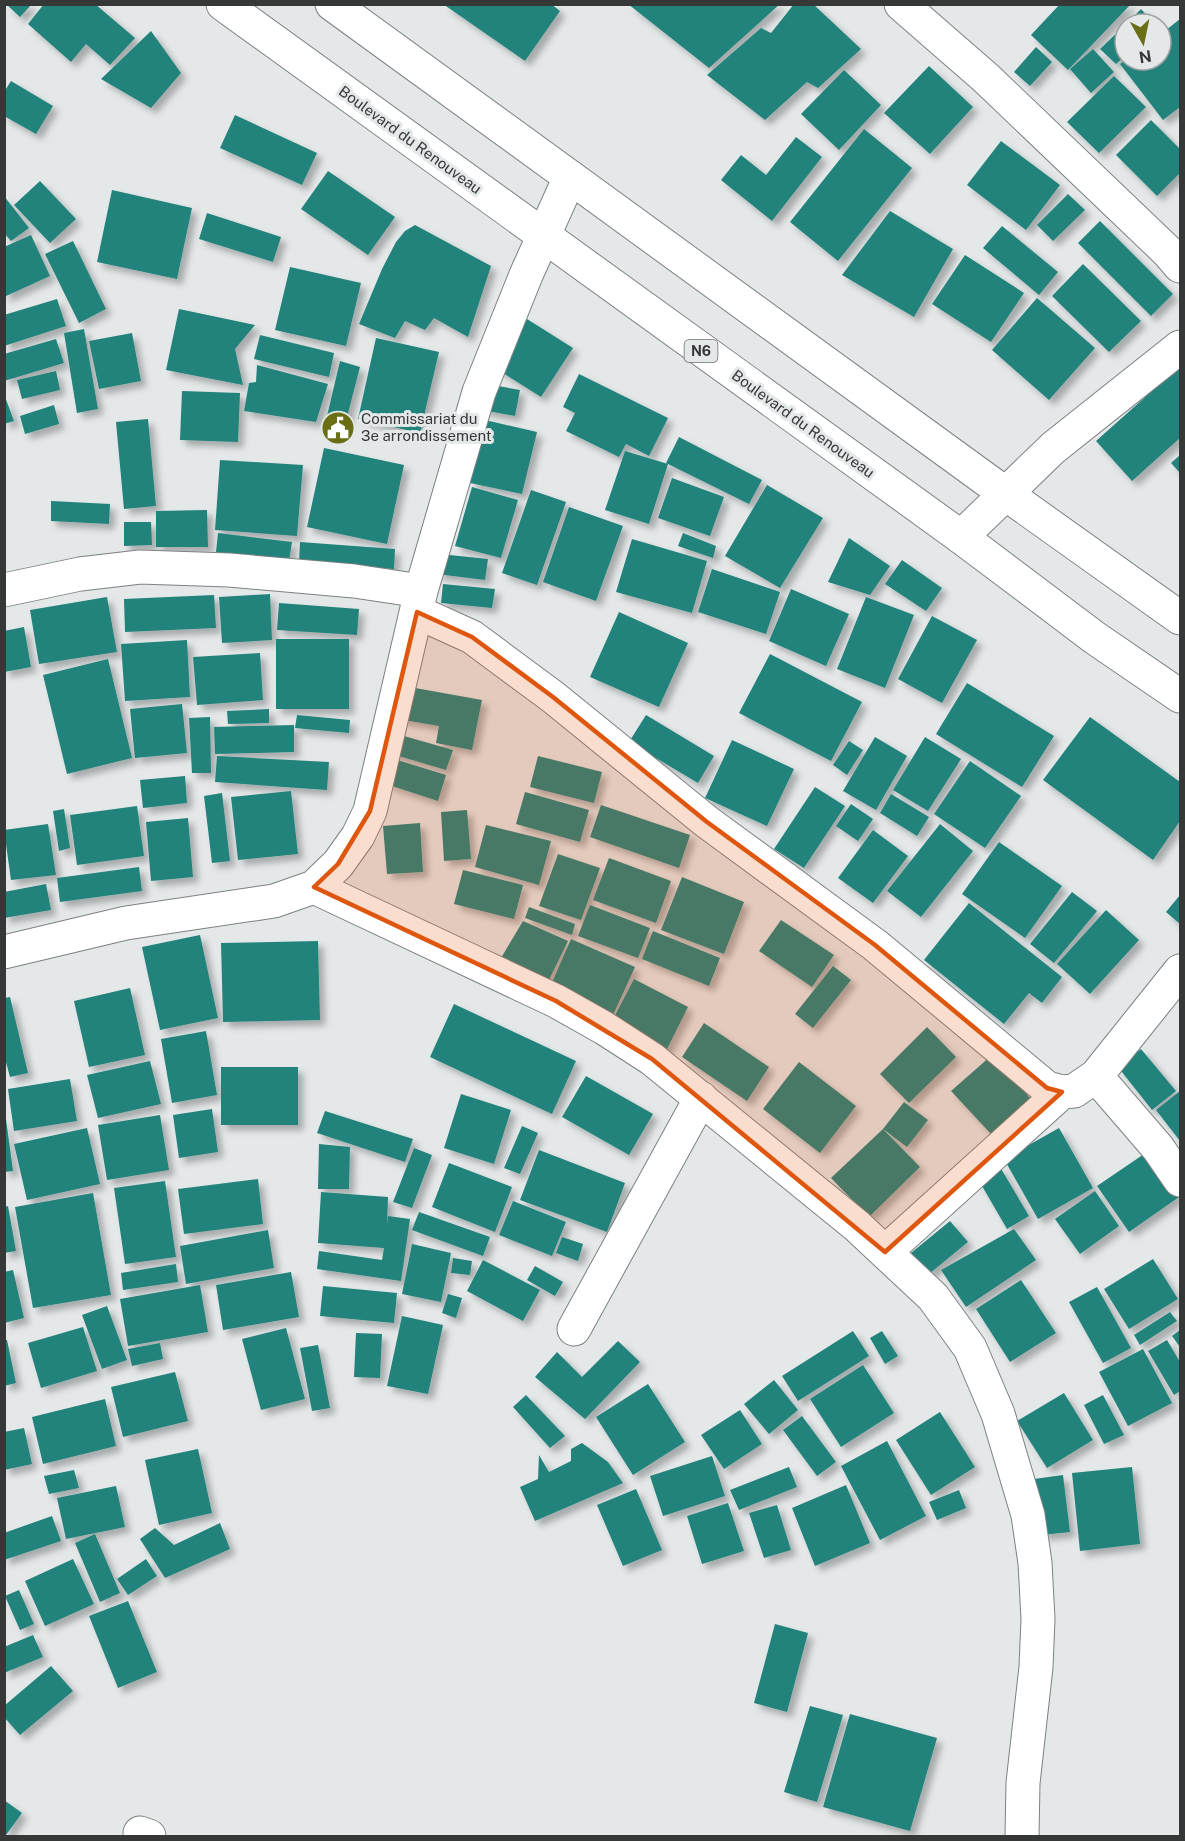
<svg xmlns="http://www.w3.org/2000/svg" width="1185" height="1841" viewBox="0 0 1185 1841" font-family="'Public Sans',sans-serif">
<defs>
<filter id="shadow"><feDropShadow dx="5.5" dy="5.5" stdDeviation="3" flood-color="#0004"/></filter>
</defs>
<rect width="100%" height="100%" fill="#e4e8e8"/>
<path fill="#24827b" filter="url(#shadow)" d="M6 4H32L20 17Z
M44 4H95L135 38 110 65 86 44 71 62 28 24Z
M443 4H551L560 11 525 61Z
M628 4H780L709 68Z
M794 4H813L861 49 818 88 807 82 765 120 707 75 761 28 771 33Z
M1060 4H1131L1068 70 1031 35Z
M1141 9 1155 24H1126Z
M1180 19V107L1163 120 1120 64 1126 60H1161V34Z
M1125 25V56L1116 64 1100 49Z
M151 31 181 73 151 108 101 79Z
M1036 47 1052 62 1030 86 1014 72Z
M1093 49 1114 72 1091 93 1070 69Z
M929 66 973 107 930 154 884 113Z
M844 70 881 105 839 150 801 114Z
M1114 76 1146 107 1099 153 1067 122Z
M11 81 53 106 36 134 4 116V92Z
M235 115 317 153 302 185 220 148Z
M1151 120 1180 149V173L1157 196 1116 155Z
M864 129 912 168 838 261 790 222Z
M796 137 822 157 772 221 721 180 741 155 766 175Z
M1001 141 1060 185 1026 230 967 185Z
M328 171 395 217 368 255 301 209Z
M40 181 76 219 50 243 14 205Z
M112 190 192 208 177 279 97 262Z
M1068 194 1085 210 1053 241 1037 225Z
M4 196 29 228 11 241 4 233Z
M890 211 953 249 914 317 842 275Z
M207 213 281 237 273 262 199 239Z
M1100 221 1173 294 1151 316 1078 243Z
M415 225 491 266 468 337 434 318 425 330 405 321 395 338 359 324 382 269 396 242 405 231Z
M1002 226 1058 272 1039 295 983 248Z
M31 235 50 276 4 297V247Z
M73 241 106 309 79 323 45 254Z
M965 255 1024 293 991 342 932 304Z
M1083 264 1141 321 1109 352 1052 296Z
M290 267 361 283 346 346 275 330Z
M1037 298 1095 348 1049 400 992 350Z
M57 299 66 326 4 346V315Z
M179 309 255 325 235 349 243 385 166 370Z
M527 319 573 348 541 397 495 368Z
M84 329 98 409 77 413 64 333Z
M132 333 141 381 99 389 89 341Z
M260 335 334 353 329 377 254 359Z
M376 338 439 352 420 433 358 419Z
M56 339 64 363 4 381V354Z
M340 361 360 367 346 421 327 416Z
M257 365 328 384 316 422 244 411 249 383 256 382Z
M1180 366V438L1132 481 1096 441Z
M56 371 60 390 22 399 17 380Z
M579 374 668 418 649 456 626 444 619 457 566 431 575 413 563 407Z
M487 384 520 390 515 416 482 410Z
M182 391 240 393 238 442 180 440Z
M4 394 14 421 4 424Z
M54 405 59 424 25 434 20 416Z
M148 419 156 506 124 509 116 422Z
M485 420 537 432 522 494 470 483Z
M679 437 762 480 749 504 666 463Z
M324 448 404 465 387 544 307 527Z
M625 451 668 464 649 524 605 510Z
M1180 455V473L1171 463Z
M220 460 303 465 297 536 215 530Z
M672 478 724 497 710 536 658 518Z
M767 485 823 518 780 588 725 556Z
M472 487 518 500 501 558 455 546Z
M531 490 566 502 537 585 502 573Z
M51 501 110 504 109 524 51 521Z
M569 507 623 526 596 601 543 582Z
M207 510 208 547H156V511Z
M124 522H151L152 545 124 546Z
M218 533 292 542 289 561 216 552Z
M683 533 716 546 713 558 678 546Z
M849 538 890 566 870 595 828 582Z
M632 539 707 561 692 613 616 592Z
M300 542 395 549 394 569 299 562Z
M440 554 488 559 485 580 437 574Z
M902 560 942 588 926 611 885 584Z
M712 569 780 592 766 634 698 612Z
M443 584 495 589 492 608 441 603Z
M791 589 849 614 826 666 769 641Z
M270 594 272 640 222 643 219 597Z
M214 595 216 628 125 632 124 599Z
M107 597 117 652 39 664 30 610Z
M866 597 914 615 885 688 837 669Z
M279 603 359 609 357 635 277 630Z
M619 612 688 643 659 707 590 677Z
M932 616 977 640 942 703 898 679Z
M24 627 31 667 4 672V631Z
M276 639H349V709H276Z
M187 640 190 697 125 701 121 644Z
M260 653 263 700 197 705 193 657Z
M770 654 862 702 831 761 739 713Z
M108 659 132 758 67 774 43 675Z
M967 683 1054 736 1022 787 936 734Z
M404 686 482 700 472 750 436 743 439 726 398 719Z
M182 704 187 753 135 758 130 709Z
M269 709V723L228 724 227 711Z
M297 715 350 720 349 733 295 728Z
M646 715 714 756 698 783 629 742Z
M210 717 211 773H192L189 718Z
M1090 717 1180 782V821L1153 860 1043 780Z
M294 725V752L215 754 214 727Z
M390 732 453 750 446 770 385 752Z
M875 737 907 756 876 810 843 791Z
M925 737 961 759 928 811 893 790Z
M732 740 794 769 767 826 705 798Z
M849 741 863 750 847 775 833 765Z
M217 756 329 762 327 790 215 782Z
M538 756 602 772 594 803 530 787Z
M394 759 446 775 438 801 386 784Z
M970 761 1021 796 985 848 934 814Z
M185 776 187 803 143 808 140 780Z
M815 787 845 806 804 868 774 849Z
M291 791 298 854 238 860 231 797Z
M525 792 589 810 580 842 516 824Z
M222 793 230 861 212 863 204 796Z
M891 794 929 817 917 836 880 813Z
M851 804 873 819 858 841 836 826Z
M601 805 690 835 679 868 590 837Z
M137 806 144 856 77 865 70 815Z
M64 809 70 848 59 851 53 811Z
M467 810 471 859 444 861 441 812Z
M188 818 193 877 151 881 146 822Z
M420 823 423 872 387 874 383 826Z
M48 824 56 875 11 880 4 830Z
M940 824 973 851 921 917 887 891Z
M486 825 551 841 539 885 475 867Z
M873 830 908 856 873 903 838 878Z
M999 842 1062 886 1025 938 962 894Z
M558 854 600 868 581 920 539 906Z
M609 858 671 881 656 923 593 900Z
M139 867 142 891 60 902 57 878Z
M463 870 523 885 514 919 454 904Z
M682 877 744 902 724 954 661 930Z
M46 884 51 910 4 918V892Z
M1072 892 1097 911 1054 963 1030 944Z
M1180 895V924L1166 912Z
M969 903 1062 977 1042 1003 1029 993 1004 1024 924 960Z
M590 905 650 928 638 958 578 936Z
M529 907 575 924 572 935 525 918Z
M1106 910 1139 940 1090 994 1057 964Z
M781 920 834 955 812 987 759 951Z
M523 921 568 941 547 984 501 958Z
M653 931 720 958 709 986 642 959Z
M200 935 218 1018 160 1030 142 947Z
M571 939 635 967 613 1015 550 987Z
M318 941 320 1020 223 1022 221 943Z
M833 966 851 980 813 1028 795 1014Z
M634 979 688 1007 665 1053 610 1025Z
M130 988 145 1055 89 1067 74 1001Z
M10 997 28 1073 10 1077 4 1055V998Z
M454 1004 576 1061 552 1114 430 1057Z
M704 1023 769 1067 747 1101 682 1057Z
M927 1027 956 1057 909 1103 880 1074Z
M206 1031 217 1095 172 1103 161 1039Z
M1141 1049 1176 1091 1152 1110 1118 1067Z
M992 1055 1030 1098 991 1134 951 1091Z
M150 1061 161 1104 98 1118 87 1075Z
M799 1062 856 1106 820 1153 763 1109Z
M221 1067H298V1125H221Z
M586 1076 653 1114 629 1155 562 1117Z
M70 1079 77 1121 14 1131 8 1089Z
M1180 1091V1141L1156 1110Z
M461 1094 511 1110 494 1164 444 1148Z
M904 1102 928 1120 907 1147 883 1129Z
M212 1109 218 1152 179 1158 173 1115Z
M325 1111 413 1139 405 1162 317 1133Z
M160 1115 169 1170 107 1180 98 1125Z
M4 1119H6L13 1171 4 1172Z
M522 1126 538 1133 520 1174 504 1168Z
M87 1128 100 1184 27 1200 14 1144Z
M1059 1128 1093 1188 1038 1219 1004 1159Z
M883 1129 920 1167 869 1217 831 1178Z
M319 1144 350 1147 349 1189H318Z
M414 1148 432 1155 412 1208 393 1202Z
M539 1150 625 1183 607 1232 520 1200Z
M1147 1152 1179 1197 1129 1232 1097 1186Z
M449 1163 512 1187 495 1232 432 1207Z
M1000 1167 1029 1216 1007 1229 978 1179Z
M258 1179 263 1224 184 1234 178 1189Z
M165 1181 176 1257 125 1264 114 1188Z
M1095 1191 1119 1226 1080 1254 1055 1219Z
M321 1192 388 1197 387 1225 388 1216 410 1219 401 1281 317 1269 319 1251 382 1260 384 1248 318 1243Z
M93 1193 111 1295 33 1308 15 1207Z
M513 1201 566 1222 552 1256 499 1235Z
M8 1206 16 1251 4 1253V1207Z
M419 1212 490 1237 483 1256 412 1230Z
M950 1221 968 1242 929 1274 911 1253Z
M1014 1229 1036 1260 966 1307 941 1270Z
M268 1230 274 1268 186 1284 180 1246Z
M562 1237 583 1244 578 1261 556 1253Z
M412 1244 451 1253 441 1302 402 1294Z
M453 1258 472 1261 470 1275 451 1273Z
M1153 1259 1178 1299 1129 1329 1104 1289Z
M483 1260 540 1290 523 1321 467 1291Z
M176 1264 178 1282 123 1290 121 1273Z
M535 1266 563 1282 555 1296 527 1280Z
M13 1270 24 1318 4 1323V1272Z
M291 1272 299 1317 223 1330 216 1285Z
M1021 1280 1056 1333 1010 1362 976 1309Z
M200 1285 208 1332 128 1346 120 1299Z
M323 1286 397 1293 394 1323 320 1316Z
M1097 1287 1131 1348 1103 1363 1069 1302Z
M448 1294 462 1298 456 1318 442 1313Z
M107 1306 127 1360 102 1369 82 1315Z
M1170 1312 1177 1321 1140 1345 1134 1335Z
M402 1316 443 1325 428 1394 387 1386Z
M83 1327 97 1371 41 1388 28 1343Z
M286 1328 305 1399 261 1410 242 1339Z
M1180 1330V1347L1172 1336Z
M853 1331 869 1356 798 1401 782 1376Z
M882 1331 898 1356 885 1364 870 1338Z
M356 1333 382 1334 380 1378 354 1377Z
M4 1340H7L16 1383 4 1386Z
M1167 1340 1180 1362V1391L1174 1395 1148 1351Z
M618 1341 640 1362 585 1419 535 1377 557 1352 582 1377Z
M160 1343 163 1359 132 1366 128 1349Z
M318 1345 330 1408 312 1411 300 1348Z
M1143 1349 1172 1403 1128 1426 1099 1372Z
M863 1365 894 1413 841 1447 810 1399Z
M175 1372 188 1421 123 1437 111 1387Z
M774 1380 798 1410 769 1434 744 1404Z
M648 1384 685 1442 633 1475 596 1417Z
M1064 1393 1093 1440 1047 1468 1017 1421Z
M526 1395 565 1436 550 1448 513 1407Z
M1103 1395 1124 1435 1104 1444 1084 1405Z
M105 1399 116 1446 43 1464 32 1417Z
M740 1410 762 1444 724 1469 701 1435Z
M940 1412 975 1467 931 1495 896 1440Z
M802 1416 836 1462 817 1476 783 1430Z
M24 1428 32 1464 4 1470V1432Z
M887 1441 926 1516 880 1540 841 1466Z
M582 1443 608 1462 623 1483 535 1521 520 1487 538 1479 539 1455 549 1472 571 1461V1449Z
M198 1449 212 1513 159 1525 145 1460Z
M712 1456 725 1496 663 1516 650 1476Z
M789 1467 797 1487 739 1510 730 1490Z
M1132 1467 1140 1544 1080 1551 1072 1473Z
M74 1470 79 1488 49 1494 44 1476Z
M1063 1475 1070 1532 1041 1535 1034 1479Z
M846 1485 870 1543 815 1566 792 1508Z
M116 1486 125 1527 66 1539 57 1498Z
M636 1489 662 1550 623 1566 597 1505Z
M959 1490 966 1508 937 1520 929 1502Z
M728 1503 744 1551 702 1564 687 1516Z
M777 1505 791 1550 764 1558 749 1513Z
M52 1516 61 1541 4 1560V1533Z
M220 1523 230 1549 165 1578 140 1539 155 1528 174 1545Z
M95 1534 120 1593 100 1602 75 1543Z
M73 1559 94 1604 45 1626 25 1581Z
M146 1559 157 1576 128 1595 117 1579Z
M19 1590 34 1624 20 1630 5 1596Z
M128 1601 157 1672 118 1688 89 1616Z
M775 1624 808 1633 787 1712 754 1703Z
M33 1635 43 1657 4 1673V1647Z
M51 1666 73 1691 20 1735 4 1717V1706Z
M810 1706 843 1715 817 1802 784 1792Z
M850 1714 937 1738 910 1831 823 1807Z
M4 1800 22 1813 6 1835 4 1834Z"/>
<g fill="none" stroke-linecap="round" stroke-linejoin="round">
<defs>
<path id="street" d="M901 4 986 78 1168 252 1180 266
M961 537 1053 448 1180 347
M4 590 80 574 140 567 229 570 354 581 421 591
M417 612 472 637 553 697 707 822 875 945 1047 1088 1062 1092 1074 1091 1096 1076 1180 971
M314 887 556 1001 604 1028 652 1059 857 1226 933 1297 970 1348 998 1414 1028 1515 1035 1563 1038 1619 1036 1667 1023 1783 1022 1836
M4 952 126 923 274 901 314 887 338 864 358 836 370 811 421 591 479 392 526 275 570 177
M1096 1076 1158 1148 1180 1180
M885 1252 1062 1092
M574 1329 701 1098
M140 1833 149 1836"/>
<path id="highway" d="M223 4 961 537 1095 638 1180 696
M332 4 1006 494 1180 618"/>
</defs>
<use href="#street" stroke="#7d8181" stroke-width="35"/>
<use href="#highway" stroke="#7d8181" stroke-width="35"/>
<use href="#street" stroke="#fff" stroke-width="33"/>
<use href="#highway" stroke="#fff" stroke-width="33"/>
</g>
<path fill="#df570e" fill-opacity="0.2" stroke="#df570e" stroke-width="4.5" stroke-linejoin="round" d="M417 612 472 637 553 697 707 822 875 945 1047 1088 1062 1092 885 1252 652 1059 556 1001 314 887 338 864 370 811Z"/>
<defs>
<symbol id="civic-disc" viewBox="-11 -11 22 22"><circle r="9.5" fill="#6a6f15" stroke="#e4e8e8"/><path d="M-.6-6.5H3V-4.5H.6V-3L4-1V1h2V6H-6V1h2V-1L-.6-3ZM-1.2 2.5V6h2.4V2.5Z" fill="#fff"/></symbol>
</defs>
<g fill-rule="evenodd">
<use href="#civic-disc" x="319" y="409" width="38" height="38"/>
</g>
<g text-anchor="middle" stroke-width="6" stroke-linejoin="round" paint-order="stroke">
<rect fill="#e4e8e8" stroke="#6a6d6d" stroke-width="1.5" x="684.5" y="340" width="33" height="22" rx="4.5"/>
<g font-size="14" font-weight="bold" fill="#363838">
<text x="701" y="356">N6</text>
</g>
<g font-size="15" fill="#363838" stroke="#e4e8e8">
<text transform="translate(410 140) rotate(36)" y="5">Boulevard du Renouveau</text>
<text transform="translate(803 424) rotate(36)" y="5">Boulevard du Renouveau</text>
</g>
<g font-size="15" fill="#363838" stroke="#e4e8e8" text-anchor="start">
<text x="361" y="424">Commissariat du<tspan x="361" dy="17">3e arrondissement</tspan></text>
</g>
</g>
<rect width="1185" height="1841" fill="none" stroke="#363838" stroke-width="12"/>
<g transform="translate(1143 42) rotate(171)"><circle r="28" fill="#e4e8e8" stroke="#9ea2a2" stroke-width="1.5"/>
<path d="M0-4.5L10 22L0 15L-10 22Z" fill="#6a6f15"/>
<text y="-9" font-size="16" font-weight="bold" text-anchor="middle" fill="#363838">N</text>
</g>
</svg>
